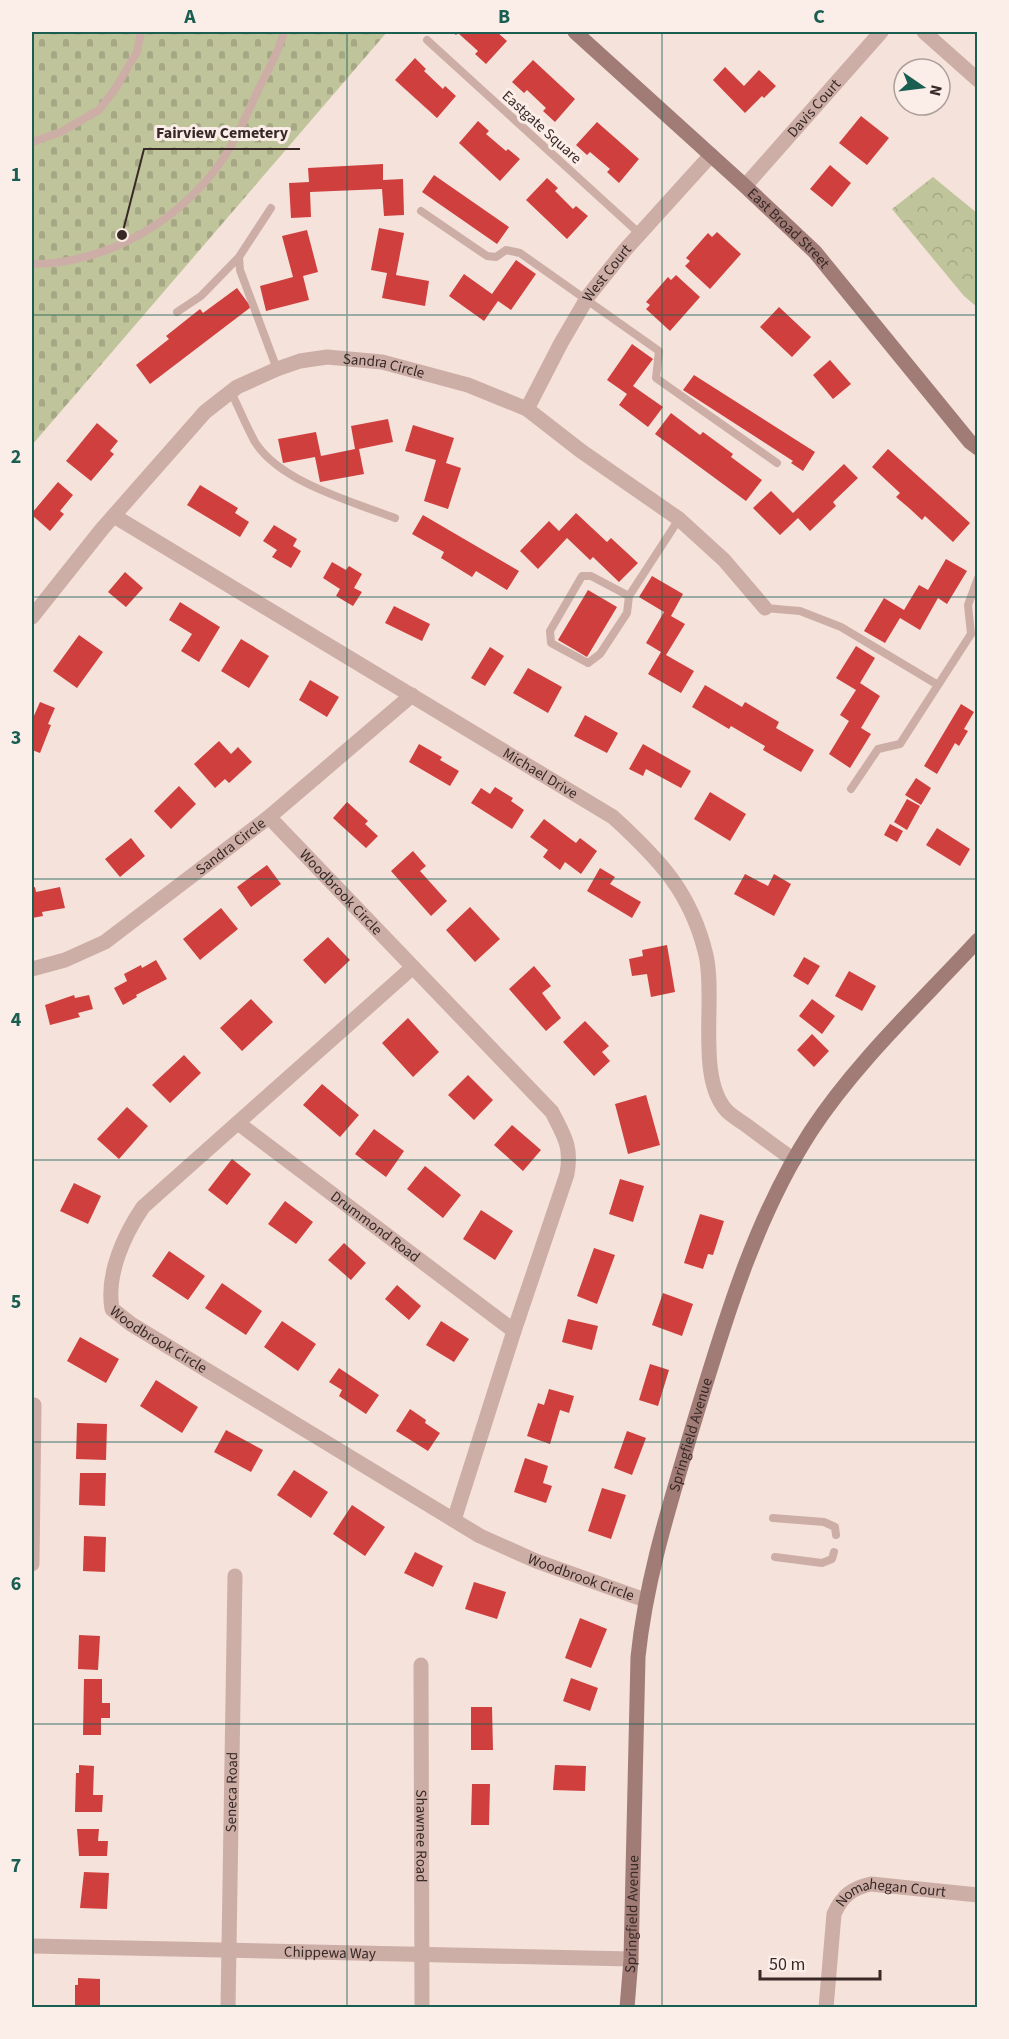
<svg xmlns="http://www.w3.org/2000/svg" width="1009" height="2039" viewBox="0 0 1009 2039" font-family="'Source Sans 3',sans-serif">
<defs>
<pattern id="forest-crowns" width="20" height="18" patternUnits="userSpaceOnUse" patternTransform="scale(1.5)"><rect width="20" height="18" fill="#c0c49a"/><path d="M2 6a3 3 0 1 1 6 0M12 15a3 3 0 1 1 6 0" fill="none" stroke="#a6a885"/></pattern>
<pattern id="cemetery-stones" width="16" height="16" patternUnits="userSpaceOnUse" patternTransform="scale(1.5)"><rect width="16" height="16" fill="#c0c49a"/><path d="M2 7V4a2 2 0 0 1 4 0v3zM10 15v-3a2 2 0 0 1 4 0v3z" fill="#a6a885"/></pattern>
</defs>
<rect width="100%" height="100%" fill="#f4e2db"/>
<path fill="url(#forest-crowns)" d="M933 177 977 213V307L964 296 892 209Z"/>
<path fill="url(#cemetery-stones)" d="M32 32H387L32 445Z"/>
<path fill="#cf3f3e" d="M452 32H497L507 41 486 64 475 54 478 51 458 33 456 35Z
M415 58 426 69 424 71 443 89 445 86 456 96 437 118 395 80Z
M533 60 575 99 555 122 543 111 546 108 527 90 524 93 512 82Z
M725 67 744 86 759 70 776 86 764 98 762 96 745 113 713 80Z
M861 116 889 138 867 165 839 143Z
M478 121 489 131 486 134 506 151 508 149 520 159 500 181 459 143Z
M597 122 639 159 619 183 607 172 610 169 590 152 587 155 576 145Z
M383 164V180L403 179 404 215 384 216 382 189 310 192 311 217 291 218 289 183 309 182 308 168Z
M830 165 851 183 832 207 810 189Z
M434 175 509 227 497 244 422 192Z
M547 178 558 188 555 191 573 209 576 206 588 216 567 239 526 200Z
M379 228 404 233 396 275 429 281 425 306 382 298 387 273 371 270Z
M307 230 318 272 303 276 309 300 266 311 260 286 293 277 282 236Z
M717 232 741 254 710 289 685 266 690 261 686 258 708 233 712 237Z
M516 260 536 274 511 310 498 301 484 321 449 296 464 274 492 294Z
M676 275 700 297 670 331 646 309 650 305 646 302 668 277 671 280Z
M237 288 251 307 150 384 136 365 169 339 166 336 200 309 203 313Z
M779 307 811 337 792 357 760 327Z
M632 344 653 359 633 386 663 407 648 427 619 405 627 394 607 380Z
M830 360 851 384 833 399 813 375Z
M694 375 815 452 803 471 791 463 793 461 683 390Z
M671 413 700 435 703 432 733 454 731 457 762 480 746 501 655 434Z
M388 419 393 442 359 449 364 474 320 482 315 457 283 463 278 439 316 432 321 456 355 449 351 426Z
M97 423 118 441 110 451 114 454 91 481 66 461Z
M413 425 454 438 446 463 461 468 448 509 424 501 436 460 405 451Z
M888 449 970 523 953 542 925 516 922 520 909 508 896 497 900 493 872 467Z
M844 464 858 478 833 502 836 506 810 531 798 518 780 535 753 508 771 491 793 513Z
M58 482 73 495 60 511 64 514 50 531 32 515V513Z
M200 485 238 508 235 513 249 522 240 537 187 505Z
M576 513 607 542 611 538 638 563 619 582 593 557 590 560 567 538 538 569 520 551 549 521 559 531Z
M423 515 519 571 507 590 476 571 472 577 441 558 444 552 412 534Z
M274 525 297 539 293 546 301 551 291 568 272 557 277 550 263 541Z
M946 559 967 571 947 604 938 598 920 630 900 618 885 643 864 631 884 598 904 610 919 585 928 590Z
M332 562 346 570 349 566 362 574 354 588 362 592 353 606 336 596 340 589 323 578Z
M125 572 143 588 126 607 108 592Z
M652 576 683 594 671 616 685 624 666 655 694 671 681 693 648 674 661 652 646 643 664 612 639 597Z
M588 590 617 607 587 657 558 640Z
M180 602 220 627 199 662 181 651 192 634 169 620Z
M394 606 430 624 422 641 385 623Z
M79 635 103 652 77 688 53 671Z
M241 639 269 656 249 688 221 671Z
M856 646 875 658 860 683 880 696 861 728 871 734 850 768 829 754 849 721 840 715 856 690 836 678Z
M490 647 504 656 485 686 471 678Z
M528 668 562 687 548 713 513 693Z
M310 680 339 697 327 717 299 700Z
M705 685 742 707 745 702 779 722 776 728 814 750 801 772 763 750 765 746 731 726 729 729 692 707Z
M40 702 55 708 48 724 51 725 40 753 32 750V717L33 718Z
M961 704 974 712 964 729 968 731 959 746 955 743 937 774 924 766Z
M585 715 618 733 607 753 574 736Z
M219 741 231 754 238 747 252 762 229 783 225 779 215 788 194 764Z
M419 744 442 757 440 760 459 771 450 786 409 762Z
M643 744 691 771 681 788 646 769 643 776 629 769Z
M916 778 931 788 921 805 905 795Z
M179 786 196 804 171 829 154 811Z
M495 787 513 798 511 801 524 810 512 829 471 803 481 788 490 794Z
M710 792 746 814 730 841 694 819Z
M907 799 920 806 907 830 894 822Z
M347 802 368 821 365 824 378 836 366 848 333 818Z
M544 819 576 843 580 838 597 851 581 874 565 862 560 870 543 857 548 850 530 837Z
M890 824 903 831 897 842 884 835Z
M937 828 970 849 960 866 926 845Z
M131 838 145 856 120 877 105 859Z
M413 851 426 866 420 871 447 901 431 916 391 871Z
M267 865 281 884 251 907 237 887Z
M600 868 615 877 610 884 641 902 632 918 587 891Z
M745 874 768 886 774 874 791 884 774 916 734 894Z
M35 887 36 892 60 887 65 908 42 912 43 916 32 918V888Z
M470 907 500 939 475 962 446 930Z
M221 908 238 929 200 960 183 939Z
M328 937 350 960 325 984 303 960Z
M667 945 675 992 651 997 647 974 632 976 629 959 643 956 642 950Z
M804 957 820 966 808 985 793 976Z
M156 960 167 979 136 995 137 997 123 1005 114 988 127 981 124 974 141 965 142 968Z
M534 966 551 986 542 993 561 1018 546 1031 509 989Z
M849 971 876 986 862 1011 835 996Z
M74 995 75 998 89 995 93 1009 78 1013 80 1017 50 1025 45 1005Z
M251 999 273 1022 242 1051 220 1028Z
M812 999 835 1016 822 1034 799 1016Z
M408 1018 439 1052 413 1077 382 1043Z
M585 1021 609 1046 602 1052 610 1061 594 1076 563 1042Z
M812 1034 829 1051 814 1067 797 1050Z
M184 1055 201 1073 170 1103 152 1085Z
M468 1075 493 1100 474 1120 448 1095Z
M322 1084 359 1115 340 1137 303 1105Z
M646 1095 660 1145 628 1154 615 1104Z
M127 1107 148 1126 119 1159 97 1139Z
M512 1125 541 1150 523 1171 494 1145Z
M374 1129 404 1151 386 1177 355 1154Z
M232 1159 251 1174 227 1205 208 1190Z
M425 1166 461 1195 443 1218 407 1189Z
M620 1179 644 1186 633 1222 609 1214Z
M74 1183 101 1196 88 1224 60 1211Z
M285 1201 313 1222 296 1244 268 1224Z
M481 1210 513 1231 495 1260 463 1239Z
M700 1214 724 1221 713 1255 708 1254 703 1269 684 1263Z
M344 1243 366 1263 351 1280 328 1260Z
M594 1248 615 1255 597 1304 577 1296Z
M169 1251 205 1276 188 1300 152 1276Z
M222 1283 262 1311 246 1335 205 1308Z
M397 1285 421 1306 409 1320 385 1299Z
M663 1293 693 1304 682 1336 652 1325Z
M568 1319 598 1326 592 1350 562 1342Z
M282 1321 316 1344 298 1371 264 1347Z
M441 1321 469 1339 454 1362 426 1345Z
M80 1337 119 1359 106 1383 67 1361Z
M650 1364 669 1370 658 1406 639 1400Z
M339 1368 379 1395 366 1414 339 1396 342 1390 329 1382Z
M156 1380 198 1407 182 1433 140 1406Z
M549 1389 574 1396 569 1413 560 1410 550 1444 527 1436 538 1403 544 1405Z
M410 1409 426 1420 425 1423 440 1433 428 1451 396 1431Z
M77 1423 107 1424 106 1460 76 1459Z
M226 1430 263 1450 251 1472 214 1452Z
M627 1431 646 1438 632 1475 614 1468Z
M525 1458 548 1466 543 1483 552 1486 546 1503 514 1492Z
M294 1470 328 1492 311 1518 277 1495Z
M80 1473H106L105 1506 79 1505Z
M602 1488 626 1495 611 1539 588 1531Z
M352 1505 385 1527 365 1556 333 1534Z
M84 1536 106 1537 105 1572 83 1571Z
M415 1552 443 1566 433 1587 404 1573Z
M474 1582 506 1592 497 1619 465 1609Z
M580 1618 607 1629 591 1668 565 1658Z
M79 1635 100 1636 98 1670 78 1669Z
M571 1678 598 1688 590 1711 563 1701Z
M84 1679H102V1703H110V1718H101V1735H83Z
M471 1707H492L493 1750H471Z
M79 1765 94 1766 93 1795H103L102 1812H75L76 1773H79Z
M555 1765 586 1766 585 1791 553 1790Z
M472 1784H490L489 1825H471Z
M77 1829H99L98 1841H108L107 1856H79Z
M84 1872 109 1873 107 1909 80 1908Z
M78 1978 100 1979V2008H79V2005H75V1985H78Z"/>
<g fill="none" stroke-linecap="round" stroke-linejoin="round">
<path stroke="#cdaea6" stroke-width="8" d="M427 40 640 234
M32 142 61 132 99 110 115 89 137 52 141 32
M271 208 239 257 240 270 277 369
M421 211 487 256 496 257 506 250 520 253 659 351 656 378 777 463
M32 264C101 264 167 228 211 175 232 150 245 119 258 90 267 72 279 52 284 32
M177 312 201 296 239 257
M231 392C239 408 246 426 255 442 280 482 353 502 395 518
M629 596 591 576H582L550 631 551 643 588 663 600 654 627 613 629 596 679 519
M765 608 800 611 841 627 938 685
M851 789 878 749 900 744 971 634 968 605 978 578
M773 1518 824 1522 835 1527 836 1535
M775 1557 822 1563 832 1559 834 1552"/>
<g stroke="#cdaea6" stroke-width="15">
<path d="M924 32 978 80"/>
<path id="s1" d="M745 186 881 32"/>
<path id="s2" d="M527 409 561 343 589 295 625 250 711 155"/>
<path id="s3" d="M114 516 613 817C659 859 691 892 706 955 716 999 696 1078 727 1111 732 1116 740 1121 746 1125 762 1137 778 1149 794 1160"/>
<path id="s4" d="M32 617 102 529 205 412 237 387 277 369 300 361 327 357 382 362 468 385 527 409 581 451 679 519 724 560 765 608"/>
<path id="s5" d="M269 817 552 1112C564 1136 572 1146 567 1174L514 1331 454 1520"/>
<path id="s6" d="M413 967 143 1207C124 1235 106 1274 112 1309L131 1324 480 1536 536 1561 645 1600"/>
<path id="s7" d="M32 969 65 960 105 942 269 817 412 695"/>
<path id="s8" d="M238 1123 514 1331"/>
<path d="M32 1564 34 1405"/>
<path id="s9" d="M421 1665 422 2008"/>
<path id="s10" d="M32 1946 631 1959"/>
<path id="s11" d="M228 2008 235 1576"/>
<path id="s12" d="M826 2008 834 1914C842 1896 852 1888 871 1884L978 1895"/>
</g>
<g stroke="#a17c77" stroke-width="15">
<path id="s13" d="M575 32 745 186 815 252 970 442 978 448"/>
<path id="s14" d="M627 2008 631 1959 638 1657C646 1579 670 1504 692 1429 723 1327 753 1221 811 1131 857 1061 921 1002 978 940"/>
</g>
</g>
<path fill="none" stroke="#1a5d51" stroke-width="1.5" stroke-opacity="0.55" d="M347 32V2008M662 32V2008M32 315H978M32 597H978M32 879H978M32 1160H978M32 1442H978M32 1724H978"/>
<g text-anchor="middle" stroke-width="6" stroke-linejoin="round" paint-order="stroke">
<g font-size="15" fill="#382927" stroke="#fbeee8">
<text dy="5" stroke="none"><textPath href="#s1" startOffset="104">Davis Court</textPath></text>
<text transform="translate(542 127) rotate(42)" y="5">Eastgate Square</text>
<text dy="5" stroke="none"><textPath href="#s13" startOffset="290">East Broad Street</textPath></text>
<text dy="5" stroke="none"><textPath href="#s2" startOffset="158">West Court</textPath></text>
<text dy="5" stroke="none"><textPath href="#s4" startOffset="462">Sandra Circle</textPath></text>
<text dy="5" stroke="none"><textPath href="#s3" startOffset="498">Michael Drive</textPath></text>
<text dy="5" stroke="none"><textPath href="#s7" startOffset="236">Sandra Circle</textPath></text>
<text dy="5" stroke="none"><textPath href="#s5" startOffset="104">Woodbrook Circle</textPath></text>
<text dy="5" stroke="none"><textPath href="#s8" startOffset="172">Drummond Road</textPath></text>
<text dy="5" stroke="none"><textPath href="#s6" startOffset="526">Woodbrook Circle</textPath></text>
<text dy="5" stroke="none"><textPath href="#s14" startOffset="580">Springfield Avenue</textPath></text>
<text dy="5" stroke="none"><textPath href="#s6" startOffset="1012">Woodbrook Circle</textPath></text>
<text dy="5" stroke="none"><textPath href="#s11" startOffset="216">Seneca Road</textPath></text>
<text dy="5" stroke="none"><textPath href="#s9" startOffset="171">Shawnee Road</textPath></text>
<text dy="5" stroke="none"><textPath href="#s12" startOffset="162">Nomahegan Court</textPath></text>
<text dy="5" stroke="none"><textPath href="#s14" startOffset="94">Springfield Avenue</textPath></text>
<text dy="5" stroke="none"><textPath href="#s10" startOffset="298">Chippewa Way</textPath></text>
</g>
</g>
<path fill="none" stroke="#382927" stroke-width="2" d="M122 235L144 149H300"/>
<circle fill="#382927" stroke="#fbeee8" stroke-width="2" cx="122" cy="235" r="6"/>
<g font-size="16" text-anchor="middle" font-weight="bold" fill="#382927" stroke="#fbeee8" stroke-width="6" stroke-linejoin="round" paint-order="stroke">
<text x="222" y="138">Fairview Cemetery</text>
</g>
<rect width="1009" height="2039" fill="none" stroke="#fbeee8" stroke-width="66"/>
<g transform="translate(922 87) rotate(104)"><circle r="28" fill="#fbeee8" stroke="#ad9f9b" stroke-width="1.5"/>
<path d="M0-4.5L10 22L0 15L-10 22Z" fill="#1a5d51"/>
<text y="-9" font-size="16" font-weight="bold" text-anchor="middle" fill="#382927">N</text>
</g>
<path d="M760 1970v9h120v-9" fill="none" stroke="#382927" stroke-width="3"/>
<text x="769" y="1970" font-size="18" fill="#382927" stroke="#fbeee8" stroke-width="4.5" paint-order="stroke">50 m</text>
<rect x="33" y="33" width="943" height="1973" fill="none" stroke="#1a5d51" stroke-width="2"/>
<g font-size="20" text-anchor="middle" font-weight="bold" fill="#1a5d51">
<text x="190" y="23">A</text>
<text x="504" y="23">B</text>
<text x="819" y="23">C</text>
<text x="16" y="181">1</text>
<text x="16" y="463">2</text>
<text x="16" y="744">3</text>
<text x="16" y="1026">4</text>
<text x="16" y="1308">5</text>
<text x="16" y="1590">6</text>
<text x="16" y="1872">7</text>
</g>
</svg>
